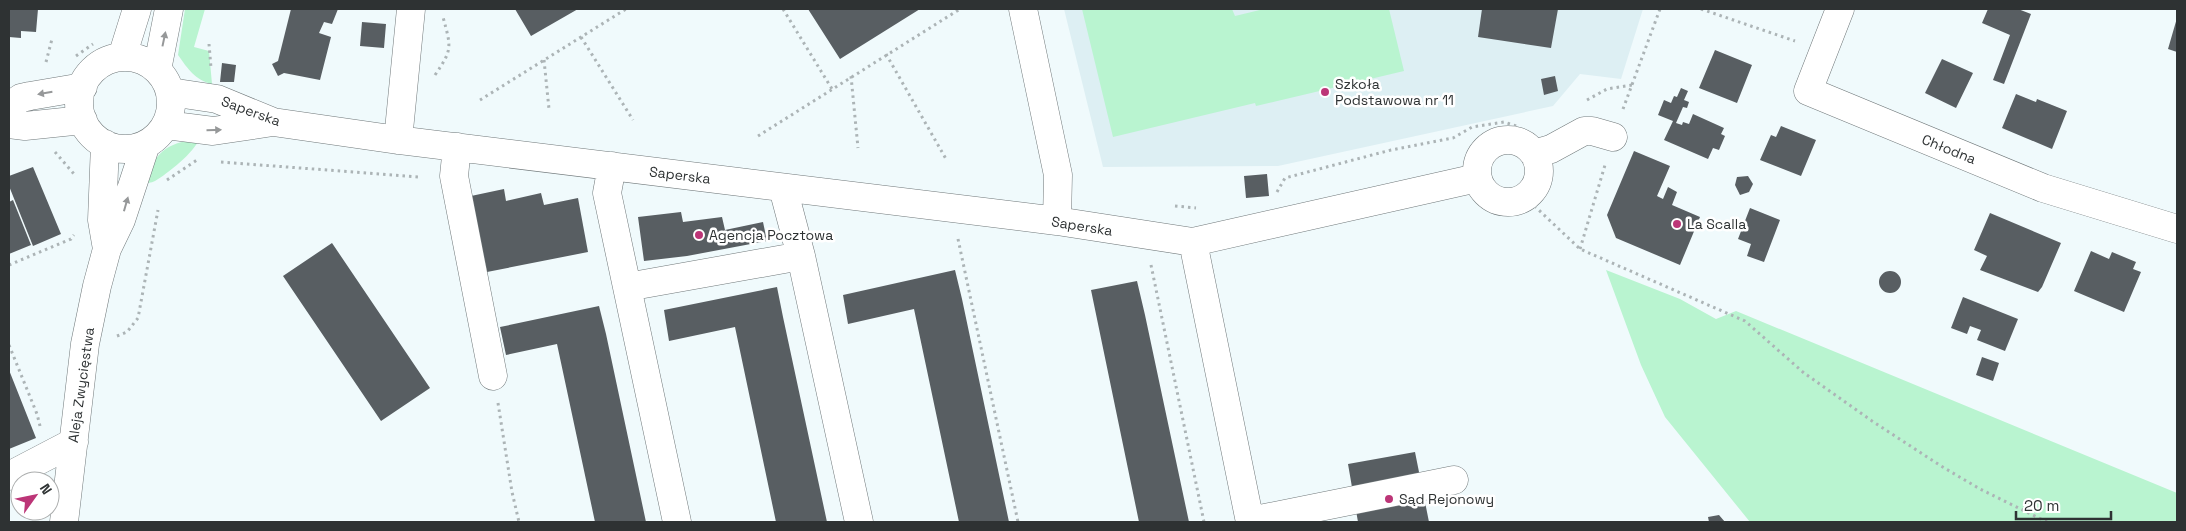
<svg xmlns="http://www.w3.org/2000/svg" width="2186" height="531" viewBox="0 0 2186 531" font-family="'Space Grotesk',sans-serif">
<rect width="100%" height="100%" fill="#f0fafc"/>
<path fill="#ddeff3" d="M1064 9H1643L1621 79 1580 74 1553 106 1278 166 1103 167Z"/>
<path fill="#b9f4d0" d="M185 9H205L194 47 209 51 212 84C195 80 188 69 178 55Z
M1082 9H1232L1235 16 1264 9H1389L1404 71 1256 106 1255 103 1113 137Z
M199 139C195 152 167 174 155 181 151 183 147 183 143 183 156 153 164 143 199 139Z
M1606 270 1680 299 1716 319 1736 311 2177 493V522H1750L1665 417 1641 365Z"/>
<path fill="#585e62" d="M9 9H38L36 32 21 31V38L9 37Z
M291 9H338L332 24 324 22 319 33 331 37 320 80 284 73 278 76 272 64 278 61Z
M515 9H578L531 36Z
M808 9H920L840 59Z
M1482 9H1558L1551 48 1478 37Z
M1988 9H2018L2031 14 2004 84 1993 80 2010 35 1982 23Z
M2177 18V52L2168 49Z
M362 22 386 24 384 48 360 46Z
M1715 50 1752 65 1737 103 1699 88Z
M1942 59 1973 73 1956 108 1925 93Z
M222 63 236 65 234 82H220Z
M1555 76 1558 91 1544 95 1541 79Z
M1681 88 1688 91 1684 100 1689 102 1687 108 1683 107 1676 123 1682 125 1683 122 1689 124 1693 114 1724 128 1721 134 1725 136 1719 150 1713 148 1708 159 1664 140 1673 121 1658 115 1664 100 1671 103 1674 96 1677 97Z
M2016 94 2036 102 2037 99 2067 111 2052 149 2002 128Z
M1781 126 1816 140 1801 176 1760 160 1771 135 1776 137Z
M1634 151 1670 166 1657 196 1663 199 1668 187 1677 192 1672 205 1700 217 1680 265 1616 238 1607 215Z
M33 167 61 234 33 246 9 186V176Z
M1267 174 1269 196 1246 198 1244 176Z
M1748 176 1753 184 1749 192 1740 195 1735 185 1737 177Z
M504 189 506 201 541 193 544 205 578 198 588 252 487 272 471 196Z
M13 200 31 245 9 254V202Z
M1750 208 1780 220 1764 262 1747 256 1751 244 1738 239Z
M681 212 683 222 722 217 725 230 763 222 767 241 687 256 644 261 638 217Z
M1990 213 2061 243 2042 287 2038 292 1980 270 1987 256 1974 250Z
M332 243 430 388 381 421 283 276Z
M2091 251 2109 259 2112 252 2136 262 2133 269 2141 272 2124 312 2074 291Z
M955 270 962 299 1009 522H959L914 309 848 324 843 295Z
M1879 282a11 11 0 1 1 22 0a11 11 0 1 1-22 0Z
M1137 281 1145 315 1189 522H1139L1091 290Z
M777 287 783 317 827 522H776L735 327 669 341 664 310Z
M1963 297 2018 319 2005 351 1977 340 1981 330 1970 326 1967 334 1951 328Z
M599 306 606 334 646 522H595L557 344 506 355 500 327Z
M1982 357 1999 363 1993 381 1976 375Z
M9 370 36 438 9 449Z
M1415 452 1429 522H1358L1348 464Z
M1719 515 1725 522H1709L1708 517Z"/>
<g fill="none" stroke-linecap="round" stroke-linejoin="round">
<defs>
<path id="minor" d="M1023 9 1058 175 1057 221
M1840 9 1808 91 2043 188 2177 229
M122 57 137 9
M79 103a46 46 0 1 1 92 0a46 46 0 1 1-92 0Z
M157 70 169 9
M170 92 217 99 273 122 398 140 1057 221 1193 242 1477 178
M9 106 21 98 30 96 83 87
M9 124 25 126 83 120
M166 125 213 131 273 122
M1477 171a31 31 0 1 1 62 0a31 31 0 1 1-62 0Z
M398 140 411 9
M105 144 102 220 107 249
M457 147 454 176 493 376
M1534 154 1551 149 1584 131H1592L1613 137
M612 166 607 193 677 522
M783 188 801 256 859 522
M1193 242 1250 522
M627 287 801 256
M9 476 74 442
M1250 521 1454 480
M64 522 85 344 97 286 107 249 121 220 146 144"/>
</defs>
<use href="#minor" stroke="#70787a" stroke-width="29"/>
<path stroke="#acb4b6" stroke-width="3" stroke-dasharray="2.5 4" stroke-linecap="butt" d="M783 9 832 89
M1701 9 1795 41
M581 37 633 120
M209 44 211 68
M886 54 946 159
M76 56 93 44
M544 60 549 109
M46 62 52 39
M435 75C453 49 451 47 443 17
M851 76 858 148
M480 100 626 9
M1587 100 1607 89 1632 85
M1623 109 1660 9
M758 136 960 9
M55 152 74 174
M221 162 419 177V174
M167 180 197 160
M1277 192 1285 178 1391 150 1453 138 1472 127 1504 122 1519 127
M1525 197 1580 249 1745 321 1804 373 1872 421 1941 466 1980 489 2047 522
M1175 206 1196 208
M958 239 1018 522
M1580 249 1605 165
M9 265 71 239 74 235
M1151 265 1204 522
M117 336 127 332 138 318 158 210
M9 345 37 414 40 426
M498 403 512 492 519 522"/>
<use href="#minor" stroke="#fff" stroke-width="28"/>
</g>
<defs><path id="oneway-solid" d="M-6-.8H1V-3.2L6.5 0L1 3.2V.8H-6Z" transform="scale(1.25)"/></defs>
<g fill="#969899">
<use href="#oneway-solid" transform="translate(164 39) rotate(-78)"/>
<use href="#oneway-solid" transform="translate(45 93) rotate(170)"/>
<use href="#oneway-solid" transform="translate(214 130) rotate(-2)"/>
<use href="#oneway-solid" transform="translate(126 204) rotate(-74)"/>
</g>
<g fill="#bc3577" stroke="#fff" stroke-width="2">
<circle cx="1325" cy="92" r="5"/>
<circle cx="1677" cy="224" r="5"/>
<circle cx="699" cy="235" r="5"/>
<circle cx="1389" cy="499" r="5"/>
</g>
<g text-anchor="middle" stroke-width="5" stroke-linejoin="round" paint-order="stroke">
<g font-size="14" fill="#2e3233" stroke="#fff" text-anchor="start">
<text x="1335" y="89">Szkoła<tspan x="1335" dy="16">Podstawowa nr 11</tspan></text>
<text x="1687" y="229">La Scalla</text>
<text x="709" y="240">Agencja Pocztowa</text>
<text x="1399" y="504">Sąd Rejonowy</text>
</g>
<g font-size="14" fill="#2e3233" stroke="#fff">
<text transform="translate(251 111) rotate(20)" y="5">Saperska</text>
<text transform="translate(1949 149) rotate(22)" y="5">Chłodna</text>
<text transform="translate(680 175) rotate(7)" y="5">Saperska</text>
<text transform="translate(1082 226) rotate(9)" y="5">Saperska</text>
<text transform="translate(81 385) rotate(-82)" y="5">Aleja Zwycięstwa</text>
</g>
</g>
<rect width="2186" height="531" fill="none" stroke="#2e3233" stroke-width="20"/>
<g transform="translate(35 496) rotate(57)"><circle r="24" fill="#ffffff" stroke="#abadad"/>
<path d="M0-4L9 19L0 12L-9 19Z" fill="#bc3577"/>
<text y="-8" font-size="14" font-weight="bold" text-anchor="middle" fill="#2e3233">N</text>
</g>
<path d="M2016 511v8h95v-8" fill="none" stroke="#2e3233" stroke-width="2.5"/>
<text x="2024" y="511" font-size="15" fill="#2e3233" stroke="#ffffff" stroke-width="4" paint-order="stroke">20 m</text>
</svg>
